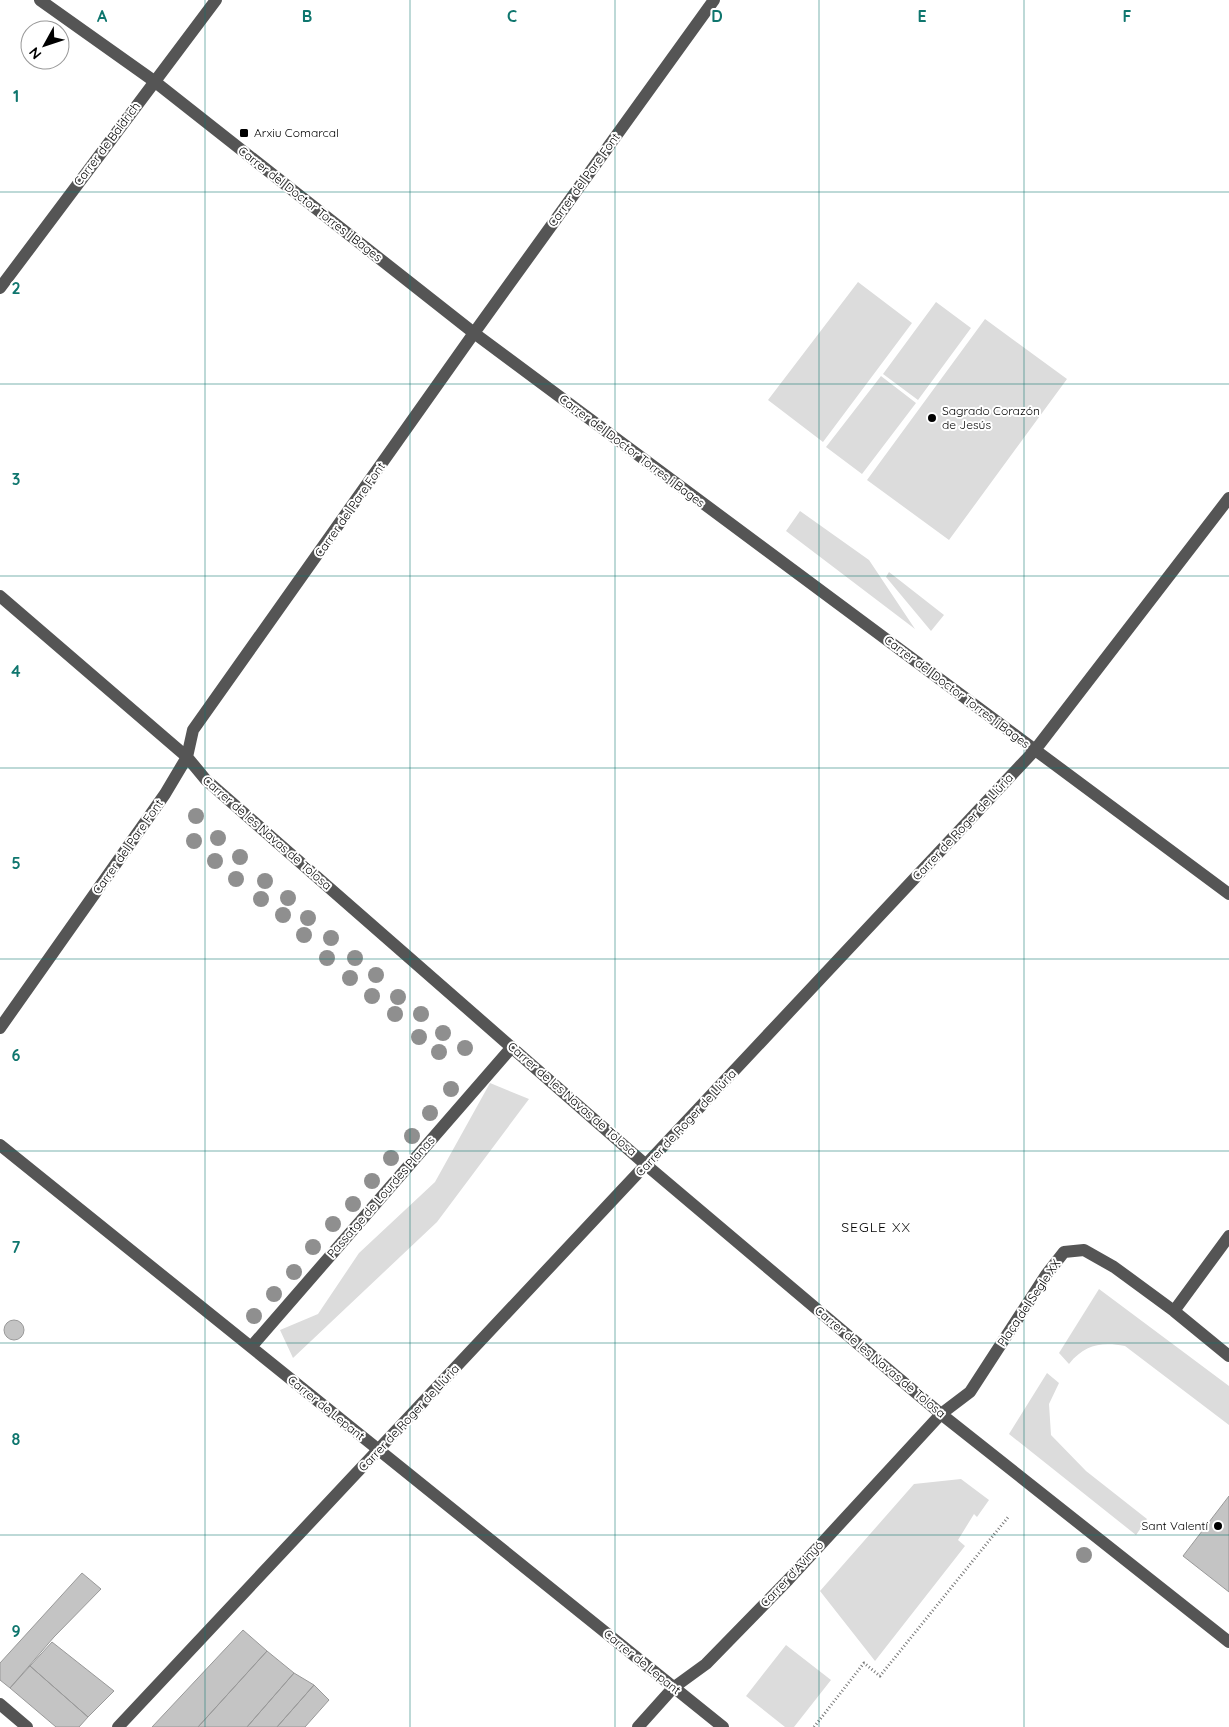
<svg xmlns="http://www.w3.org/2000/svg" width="1229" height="1727" viewBox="0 0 1229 1727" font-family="Quicksand,sans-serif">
<rect width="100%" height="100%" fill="#fff"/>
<path fill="#dcdcdc" d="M858 282 912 323 823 442 768 400Z
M936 302 971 328 918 400 883 374Z
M985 319 1067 379 949 540 867 480Z
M881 376 916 403 862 474 826 447Z
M800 511 869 560 915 629 786 531Z
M889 572 944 615 931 631 886 577Z
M490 1083 529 1099 437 1222 293 1358 280 1330 318 1314 359 1253 435 1182Z
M1099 1289 1229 1386V1425L1125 1346C1102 1342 1085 1344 1069 1364L1059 1353Z
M1047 1373 1059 1383 1049 1404 1051 1435 1086 1471 1147 1519 1136 1535 1009 1434Z
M961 1479 989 1500 977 1517 974 1514 958 1540 965 1546 875 1661 820 1591 914 1484Z
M786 1645 831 1680 794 1727H785L746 1696Z"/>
<path fill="#c4c4c4" stroke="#999" d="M4 1330a10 10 0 1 1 20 0a10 10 0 1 1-20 0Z
M1229 1496V1592L1183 1556Z
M82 1573 101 1589 54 1637 10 1688 0 1680V1663Z
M243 1630 267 1651 198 1727H152Z
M52 1642 114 1691 88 1717 30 1666Z
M267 1651 294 1673 247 1727H198Z
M30 1666 88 1717 79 1727H56L10 1688Z
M294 1673 314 1685 277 1727H247Z
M314 1685 329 1700 305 1727H277Z"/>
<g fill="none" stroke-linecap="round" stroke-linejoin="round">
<path stroke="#777" stroke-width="3" stroke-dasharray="1 2.5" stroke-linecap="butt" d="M814 1727 864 1663 880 1676 1009 1516"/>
<path stroke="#555" stroke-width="12" d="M40 0 154 81 474 333 1229 894
M0 288 216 0
M0 596 187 757 206 780 645 1164 941 1414 1229 1642
M0 1028 165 794 187 757 193 730 474 333 714 0
M0 1145 723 1727
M1174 1311 1229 1236
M251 1347 512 1047
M0 1704 27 1727
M118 1727 1035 750 1229 498
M638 1727 673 1688 706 1664 788 1580 941 1414 970 1392 1046 1275 1064 1252 1084 1250 1114 1267 1174 1311 1229 1356"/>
</g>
<g fill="#8f8f8f">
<circle cx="196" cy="816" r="8"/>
<circle cx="218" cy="838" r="8"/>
<circle cx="194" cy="841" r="8"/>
<circle cx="240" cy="857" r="8"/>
<circle cx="215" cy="861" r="8"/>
<circle cx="236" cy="879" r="8"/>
<circle cx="265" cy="881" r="8"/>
<circle cx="288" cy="898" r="8"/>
<circle cx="261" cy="899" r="8"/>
<circle cx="283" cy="915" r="8"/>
<circle cx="308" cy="918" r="8"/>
<circle cx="304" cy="935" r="8"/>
<circle cx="331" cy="938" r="8"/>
<circle cx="327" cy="958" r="8"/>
<circle cx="355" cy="958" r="8"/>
<circle cx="376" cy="975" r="8"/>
<circle cx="350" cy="978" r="8"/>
<circle cx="372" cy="996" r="8"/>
<circle cx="398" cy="997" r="8"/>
<circle cx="395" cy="1014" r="8"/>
<circle cx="421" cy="1014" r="8"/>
<circle cx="443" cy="1033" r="8"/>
<circle cx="419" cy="1037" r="8"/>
<circle cx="465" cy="1048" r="8"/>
<circle cx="439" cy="1052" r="8"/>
<circle cx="451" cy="1089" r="8"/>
<circle cx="430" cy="1113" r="8"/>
<circle cx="412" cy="1136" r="8"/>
<circle cx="391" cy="1158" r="8"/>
<circle cx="372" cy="1181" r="8"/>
<circle cx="353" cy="1204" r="8"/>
<circle cx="333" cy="1224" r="8"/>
<circle cx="313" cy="1247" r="8"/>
<circle cx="294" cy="1272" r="8"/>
<circle cx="274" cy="1294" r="8"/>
<circle cx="254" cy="1316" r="8"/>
<circle cx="1084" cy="1555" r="8"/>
</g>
<path fill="none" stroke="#0f766e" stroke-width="1" stroke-opacity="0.55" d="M205 0V1727M410 0V1727M615 0V1727M819 0V1727M1024 0V1727M0 192H1229M0 384H1229M0 576H1229M0 768H1229M0 959H1229M0 1151H1229M0 1343H1229M0 1535H1229"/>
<g fill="#000" stroke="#fff" stroke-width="2">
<rect x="239" y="128" width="10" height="10" rx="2.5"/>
<circle cx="932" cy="418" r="5"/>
<circle cx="1218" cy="1526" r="5"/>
</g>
<g text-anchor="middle" stroke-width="4" stroke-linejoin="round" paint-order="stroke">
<g font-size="12" fill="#000" stroke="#fff" text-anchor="start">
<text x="254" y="137">Arxiu Comarcal</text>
<text x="942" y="415">Sagrado Corazón<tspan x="942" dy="14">de Jesús</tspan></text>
<text x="1208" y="1530" text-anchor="end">Sant Valentí</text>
</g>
<g font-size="12" fill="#000" stroke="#fff">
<text transform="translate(107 144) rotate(-53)" y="4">Carrer de Baldrich</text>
<text transform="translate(584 180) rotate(-54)" y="4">Carrer del Pare Font</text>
<text transform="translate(310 204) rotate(38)" y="4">Carrer del Doctor Torres i Bages</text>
<text transform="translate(632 451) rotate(37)" y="4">Carrer del Doctor Torres i Bages</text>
<text transform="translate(350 510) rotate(-55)" y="4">Carrer del Pare Font</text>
<text transform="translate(957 692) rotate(37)" y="4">Carrer del Doctor Torres i Bages</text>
<text transform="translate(963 827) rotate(-47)" y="4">Carrer de Roger de Llúria</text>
<text transform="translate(267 833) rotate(41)" y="4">Carrer de les Navas de Tolosa</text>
<text transform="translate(128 847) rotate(-55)" y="4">Carrer del Pare Font</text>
<text transform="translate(572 1099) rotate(41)" y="4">Carrer de les Navas de Tolosa</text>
<text transform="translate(686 1123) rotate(-47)" y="4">Carrer de Roger de Llúria</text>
<text transform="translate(381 1197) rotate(-49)" y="4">Passatge de Lourdes Planas</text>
<text transform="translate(1029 1303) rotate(-56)" y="4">Plaça del Segle XX</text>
<text transform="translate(880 1362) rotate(40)" y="4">Carrer de les Navas de Tolosa</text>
<text transform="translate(326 1408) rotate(39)" y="4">Carrer de Lepant</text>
<text transform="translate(409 1418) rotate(-47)" y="4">Carrer de Roger de Llúria</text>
<text transform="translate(792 1574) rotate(-47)" y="4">Carrer d'Avinyó</text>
<text transform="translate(642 1662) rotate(39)" y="4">Carrer de Lepant</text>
</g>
<g font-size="14" letter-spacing="1" fill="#000" stroke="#fff">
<text x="876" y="1232">SEGLE XX</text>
</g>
</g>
<g font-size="16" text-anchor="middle" font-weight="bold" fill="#0f766e" stroke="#fff" stroke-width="4" stroke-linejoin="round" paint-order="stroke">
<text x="102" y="22">A</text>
<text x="307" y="22">B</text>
<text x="512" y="22">C</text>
<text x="717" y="22">D</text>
<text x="922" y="22">E</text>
<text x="1127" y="22">F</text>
<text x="16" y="102">1</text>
<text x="16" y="294">2</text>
<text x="16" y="485">3</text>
<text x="16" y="677">4</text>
<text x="16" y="869">5</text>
<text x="16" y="1061">6</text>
<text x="16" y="1253">7</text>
<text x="16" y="1445">8</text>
<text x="16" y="1637">9</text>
</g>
<g transform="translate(45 45) rotate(230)"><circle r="24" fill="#ffffff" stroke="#999999"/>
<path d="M0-4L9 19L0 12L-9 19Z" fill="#000000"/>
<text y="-8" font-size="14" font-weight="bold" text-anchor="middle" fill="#000000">N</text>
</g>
</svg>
